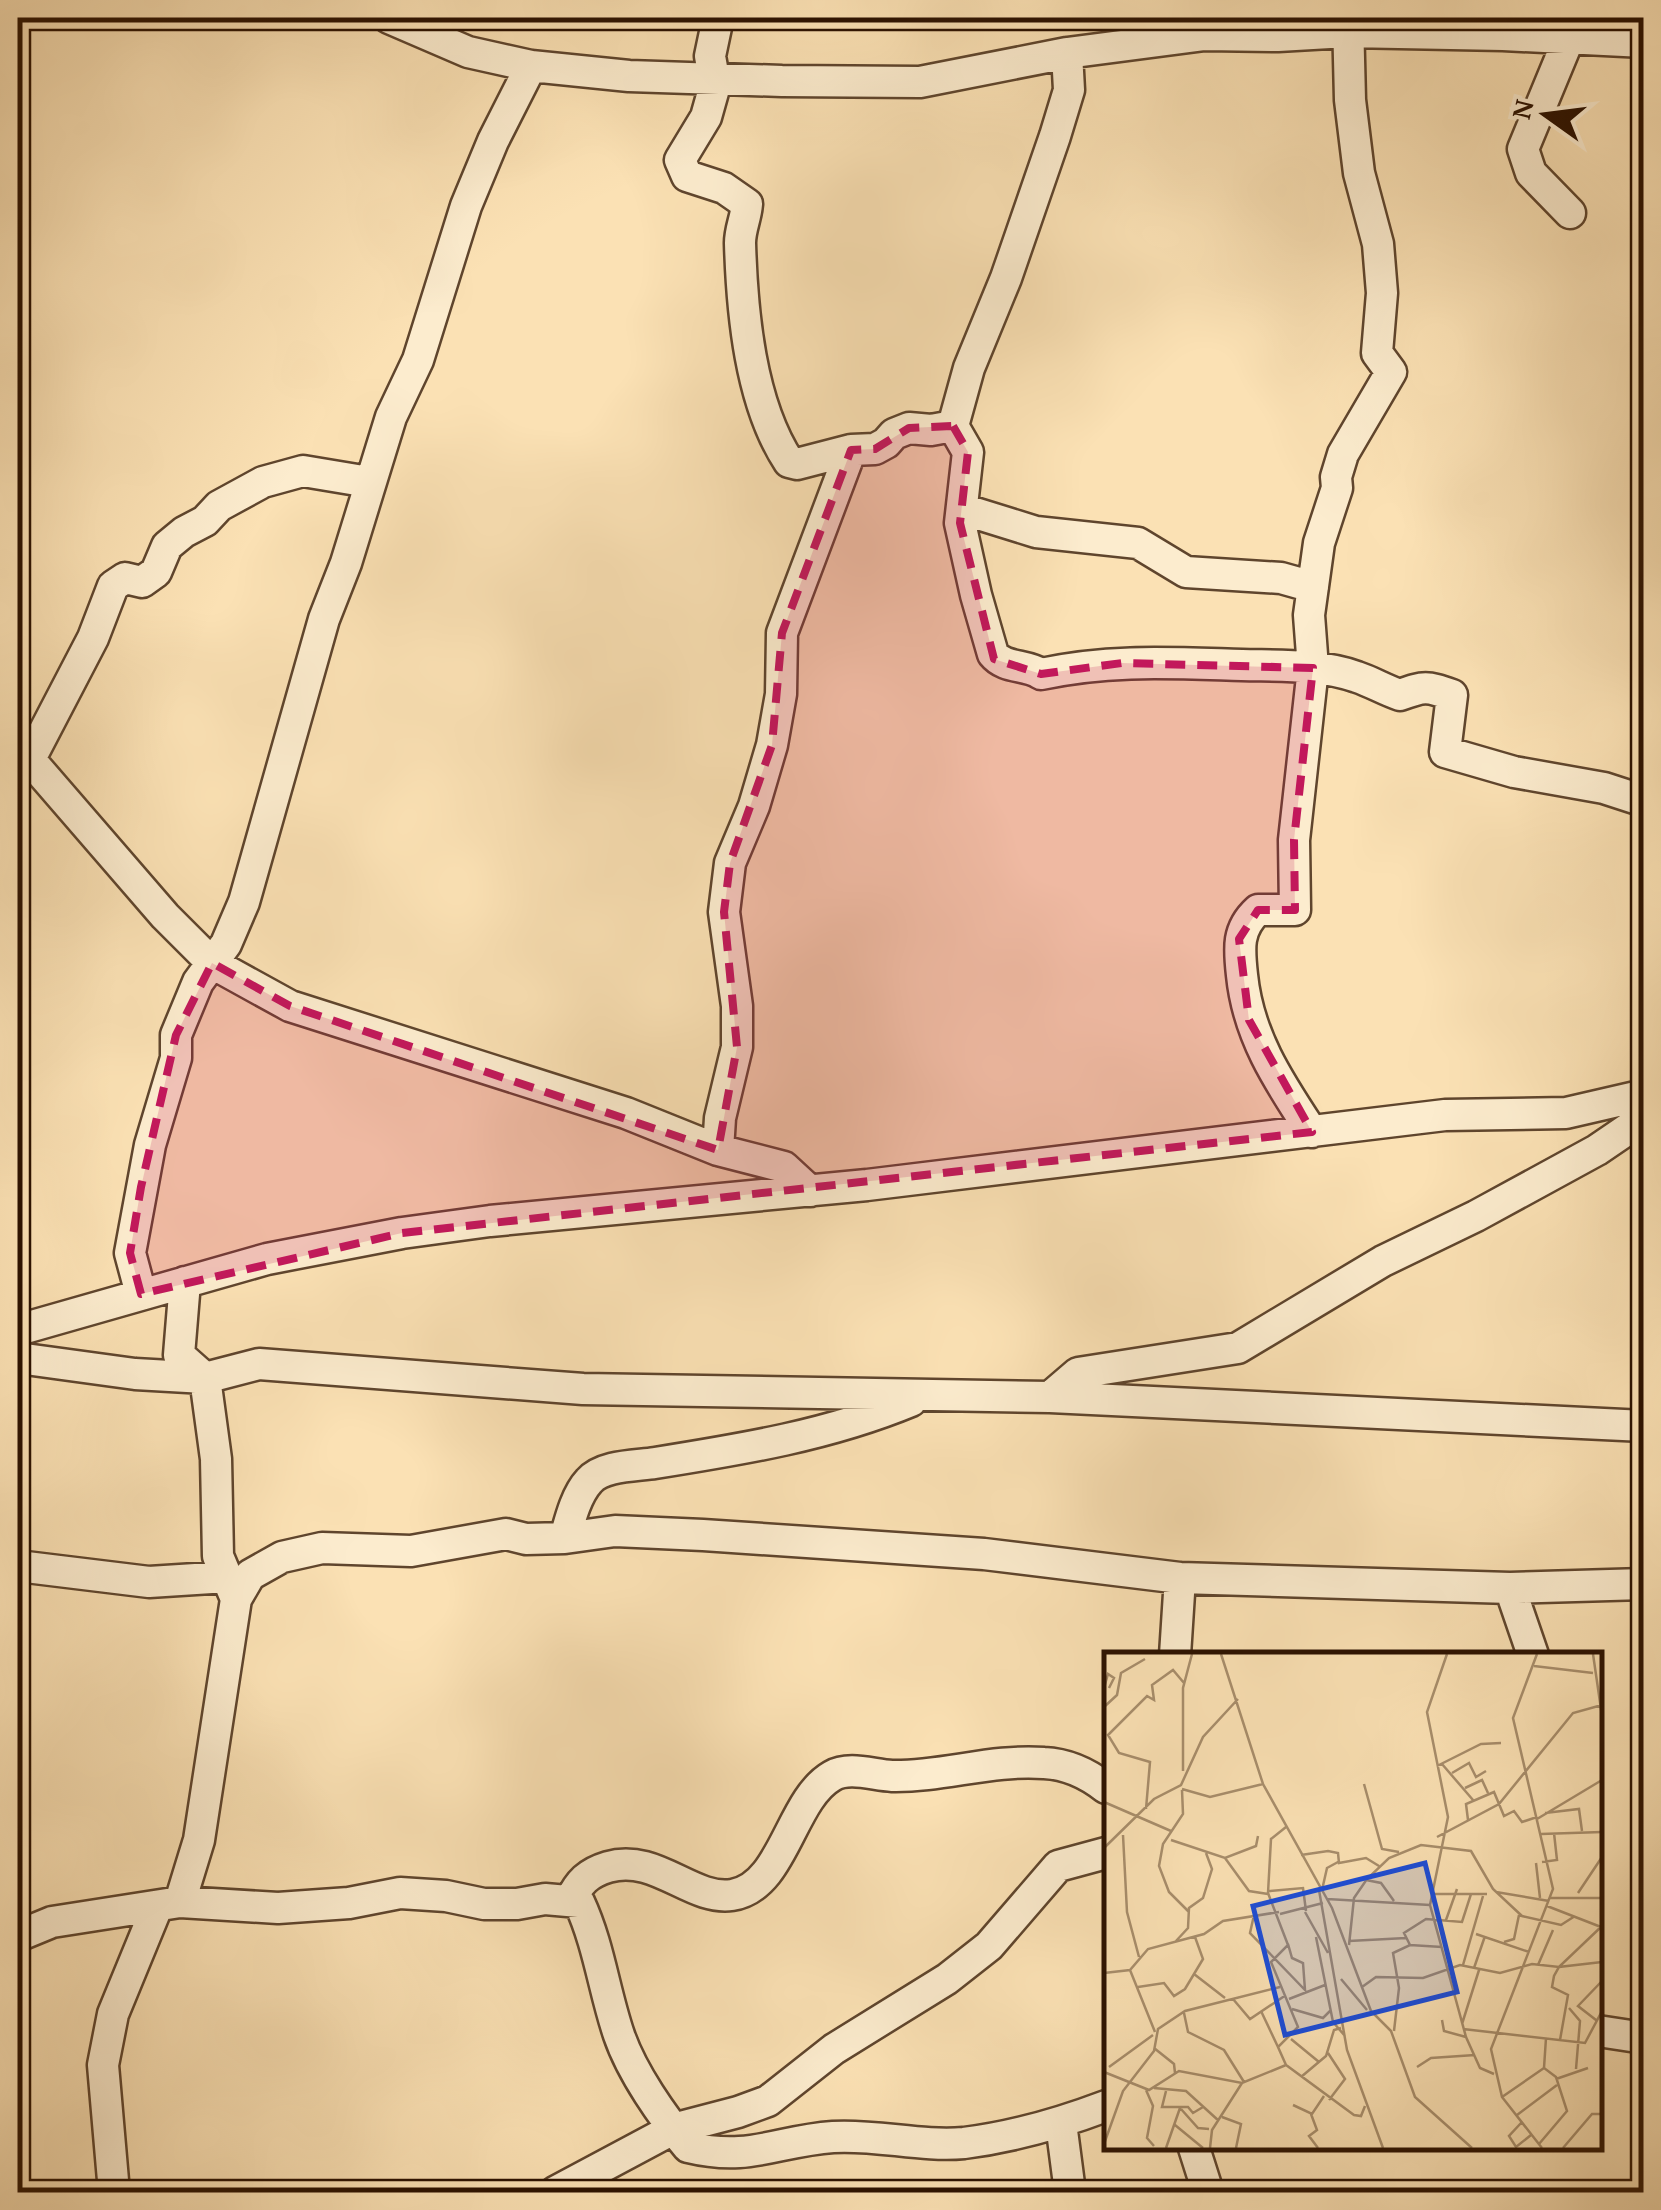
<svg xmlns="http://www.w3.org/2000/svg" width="1661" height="2210" viewBox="0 0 1661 2210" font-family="'Gentium Book Plus',serif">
<rect width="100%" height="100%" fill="#fbe1b4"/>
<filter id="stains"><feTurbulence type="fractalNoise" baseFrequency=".002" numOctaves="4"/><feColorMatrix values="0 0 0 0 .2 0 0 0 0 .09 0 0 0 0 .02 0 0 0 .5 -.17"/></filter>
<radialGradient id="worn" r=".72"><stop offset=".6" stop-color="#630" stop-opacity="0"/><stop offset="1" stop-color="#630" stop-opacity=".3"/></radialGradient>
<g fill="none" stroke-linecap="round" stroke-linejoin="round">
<defs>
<path id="minor" d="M389 18 468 52 531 66 629 76 782 81 920 82 1067 53 1205 35 1278 36 1347 32 1503 35 1644 42
M718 18 710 56 715 85 706 117 680 160 687 176 724 188 747 204C746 218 740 229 740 243 742 312 750 403 789 462L797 464 851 450 875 449 886 443 894 434 909 428 931 430 953 426
M1569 38 1523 149 1531 173 1570 213
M1067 53 1069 90 1055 136 1006 278 969 368 953 426 968 452 960 523 976 595 993 654C1005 669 1026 664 1041 674 1110 659 1172 663 1242 665 1279 666 1321 664 1357 677 1372 682 1385 690 1400 695 1425 686 1426 686 1452 695L1445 752 1514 772 1604 788 1644 801
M962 509 1036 532 1138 543 1186 572 1281 578 1313 587
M18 746 165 916 212 963 290 1006 626 1113 718 1150 784 1167 810 1191
M30 759 93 638 113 586 125 578 142 582 156 572 167 546 184 532 205 521 219 506 263 482 303 471 369 482
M1312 1132C1279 1082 1248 1036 1242 975 1239 948 1237 929 1258 910H1295L1294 840 1313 668 1309 615 1319 543 1337 488 1336 477 1343 454 1391 372 1377 353 1382 293 1378 244 1359 173 1350 100 1348 18
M718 1150 720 1118 737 1047V1006L724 912 730 863 754 806 772 745 781 694 782 633 851 450
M141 1294 130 1253 150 1145 176 1058V1035L198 982 226 944 244 902 324 619 346 563 391 417 418 360 466 206 493 141 531 66
M18 1330 267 1259 402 1233 490 1221 867 1185 1445 1115 1566 1113 1644 1095
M18 1358 135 1374 205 1378 259 1364 583 1389 1050 1397 1644 1426
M1050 1397 1078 1373 1238 1348 1383 1261 1476 1216 1597 1150 1644 1118
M565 1538 615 1531 703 1535 984 1554 1180 1578 1510 1588 1644 1584
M18 1566 149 1582 227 1577
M1510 1588 1533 1655
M236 1599 250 1575 282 1557 322 1548 411 1551 506 1534 526 1539 565 1538C570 1520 576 1495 589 1481 603 1465 636 1466 655 1463 743 1449 829 1435 911 1401
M1175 1655 1180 1578
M570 1901C579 1882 588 1873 608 1867 656 1853 691 1901 732 1895 784 1887 790 1800 832 1776 849 1766 873 1775 892 1776 943 1777 992 1759 1044 1763 1068 1764 1087 1773 1106 1788
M180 1902 199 1840 236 1599 218 1556 216 1459 205 1378 179 1355 185 1282
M18 1936 52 1922 180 1902 278 1908 349 1903 400 1893 446 1896 484 1904H517L545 1899 579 1902C599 1945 604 1991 619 2035 632 2073 663 2117 688 2147 750 2162 776 2141 833 2137 876 2134 921 2147 964 2143 1012 2137 1061 2123 1106 2106
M1598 2031 1644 2038
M1061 2123 1070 2192
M1194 2148 1208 2192
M114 2192 103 2065 113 2014 157 1907
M555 2192 673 2129 738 2112 768 2101 834 2049 947 1979 989 1946 1058 1866 1106 1853"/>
</defs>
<use href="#minor" stroke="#5f452d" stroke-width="35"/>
<use href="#minor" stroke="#fcecce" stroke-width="30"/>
</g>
<path fill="#c2185b" fill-opacity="0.2" stroke="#c2185b" stroke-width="8" stroke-dasharray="20 12" stroke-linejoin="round" d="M953 426 968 452 960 523 994 659 1041 674 1122 663 1313 668 1294 840 1295 910H1258L1239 939 1249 1020 1312 1132 402 1233 141 1294 130 1253 141 1187 176 1035 212 963 290 1006 718 1150 737 1047 724 912 730 863 772 745 782 633 851 450 875 449 909 428Z"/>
<g transform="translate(1104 1652)">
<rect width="498" height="498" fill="#fbe1b4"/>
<path fill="none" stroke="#a88e6c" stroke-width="2.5" d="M117 2 159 132 228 256 267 359 287 379 311 445 368 496M343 2 323 60 344 165 326 253 362 385 376 416 390 422M433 2 409 66 449 237 387 397 398 445 438 496M489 2 498 64M430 14 489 21M0 36 4 22 10 26 5 36M0 55 13 43 17 21 41 7M338 112 369 148M333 114 377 92 397 91M79 119V36L88 2M348 121 365 111 372 125 382 119M260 132 278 197 295 200M361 136 378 128 384 141M78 137 106 145 159 132M78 138 79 162 59 192 55 214 65 240 85 260M0 150 67 179M42 157 46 110 15 101 4 83 43 44 50 48 48 33 69 18 80 31M441 161 475 157 478 179M433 167 498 128M364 168 362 152 390 140 400 164 410 159 418 170 433 165M182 175 167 187 164 241 184 293 167 310 194 375 174 395 182 413M437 182 498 180M19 183 23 260 35 305M333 185 395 152 469 61 498 53M67 188 121 206 152 194 154 184M0 196 50 147 77 133 99 85 134 47M197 203 224 199 234 201 235 211 262 206 275 214M121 206 145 239 164 242M438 210 453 208 450 181M432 211 436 246M262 228 277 231 290 249M215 238 243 398 279 496M218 238 223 216 234 210M165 239 199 236 202 259M392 240 445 249M474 241 498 205M327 242H383M446 246H498M223 247 326 253M443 254 497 275M201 260 224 301M176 262 219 251M150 263 146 281 201 338 199 311 188 306 184 292M342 268 353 237M372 282 425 300M212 285 229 370 241 384M72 289 84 276 85 256 99 246 108 217 102 201M245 289 302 286M400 290 410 287 415 263M245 293 250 246 263 227 285 206 317 193 367 199 389 237 418 264 457 273 471 264M306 293 300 281 322 267 358 270 367 242M359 313 379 244M434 313 449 278M370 316 381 284M26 318 51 380M0 321 26 318 44 297 100 282 119 269 175 260M90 322 121 346M237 327 263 358M34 335 60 331 70 344 81 337 99 307 91 285M258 335 272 325 319 326 356 313 396 321 428 312 455 315 498 274M129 347 146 367 182 343M185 347 221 333M465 356 476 369 472 417M188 357 219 366 226 359M157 359 174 395M80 361 84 380 120 398 140 430M338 368 340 379 362 385M492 368 474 354 498 329M358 372 375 318M359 377 481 391 498 359M290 379 295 336 289 301 306 293 338 295M187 387 215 410M456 388 464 343 448 335 450 324 455 315 498 310M50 396 70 412 71 421M224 401 241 427 225 448M5 415 49 383M313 415 327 406 371 403M0 420 45 438 75 419 138 431 182 413 250 463 257 464 261 454M197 425 222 404 230 378 237 376M452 427 484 416M50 436 82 439 115 469M42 438 49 454 43 486 50 494M62 439 58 455H84L89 461 99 455M398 445 440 416M189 453 208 462 220 444M77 457 94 476 105 477M207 462 213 478 205 484 214 496M413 463 453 433M118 465 137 472 132 496M417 471 405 484 412 495 427 483M71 473 99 496M0 492 19 439 50 399 54 377 81 359 176 335M435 492 463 459 452 425 440 416 442 386M62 496 76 456M106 496 108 478 138 431M459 496 488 462H498"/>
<path fill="#1d4ed8" fill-opacity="0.15" stroke="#1d4ed8" stroke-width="5" d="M321 211 353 340 181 383 149 254Z"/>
<rect width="498" height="498" fill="none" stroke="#2b1100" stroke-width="5"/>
</g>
<rect width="1661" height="2210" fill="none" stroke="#fbe1b4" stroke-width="60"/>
<rect x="20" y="20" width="1621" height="2170" fill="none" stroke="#2b1100" stroke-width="5"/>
<rect x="30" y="30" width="1601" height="2150" fill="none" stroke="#2b1100" stroke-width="2.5"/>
<g transform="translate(1546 115) rotate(284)" stroke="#fcecce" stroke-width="8" paint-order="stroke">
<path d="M0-8L18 38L0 25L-18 38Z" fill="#2b1100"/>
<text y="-15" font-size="28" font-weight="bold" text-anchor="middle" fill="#2b1100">N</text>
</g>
<rect width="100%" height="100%" filter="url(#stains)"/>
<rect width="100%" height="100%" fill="url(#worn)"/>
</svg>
